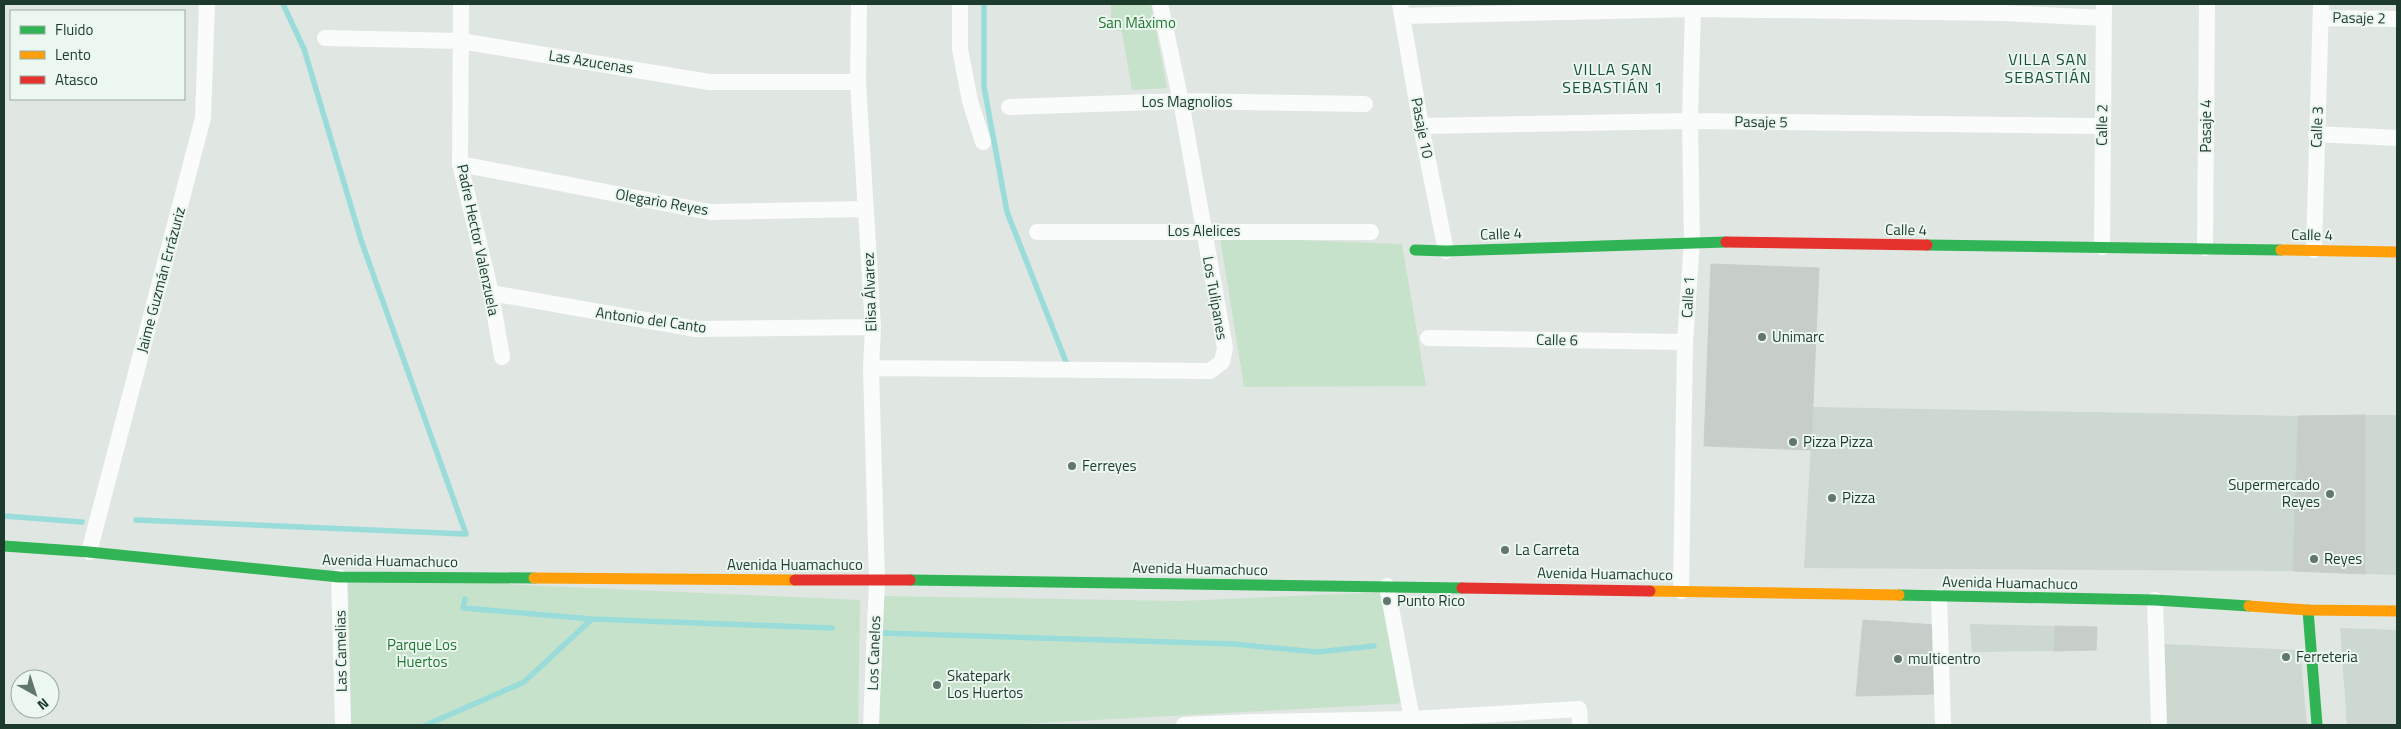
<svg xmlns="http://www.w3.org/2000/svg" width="2401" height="729" viewBox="0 0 2401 729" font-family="'Titillium Web',sans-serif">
<rect width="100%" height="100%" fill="#e0e6e2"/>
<path fill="#cdd8d1" d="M1813 407 2298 416 2293 571 1804 568Z
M2365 415H2397V575L2365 574Z
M1970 624 2055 626 2054 651 1972 652Z
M2340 628 2397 630V725H2347Z
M2163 644 2300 650 2307 725H2164Z"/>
<path fill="#c7e2ca" d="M1111 4H1151L1167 88 1132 90 1122 32 1111 28Z
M1220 237 1402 244 1426 386 1244 387Z
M348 577 860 600 858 725H351Z
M1385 592 1410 703 1000 725H876L882 596 1180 601Z"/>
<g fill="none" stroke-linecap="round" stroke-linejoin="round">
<path stroke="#9adcd9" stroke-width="5.5" d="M984 4V87L1007 212 1068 367
M4 516 82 522
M136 520 466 534 362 243 304 49 283 4
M465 599 463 608 592 619 832 628
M880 633 1234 644 1317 652 1374 646
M426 725 524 682 592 619"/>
</g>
<path fill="#c7ceca" stroke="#c8d0cb" d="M1711 264 1819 268 1811 450 1704 446Z
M2365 415V574L2293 571 2298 416Z
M1863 620 1936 625 1938 694 1856 696Z
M2055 626 2097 627 2096 650 2054 651Z"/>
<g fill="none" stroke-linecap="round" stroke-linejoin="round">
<path stroke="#fafbfb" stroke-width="16" d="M461 4 460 164 491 293 502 357
M859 4 858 82 873 327 871 368 877 580 871 725
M960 4V49L970 101 983 142
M1400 4 1421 126 1446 251
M1402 16 1693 9 2002 13 2104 18
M2321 18 2397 19
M325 38 461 41 709 82H858
M1009 107 1181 101 1365 104
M1421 126 1690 121 2101 126
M2316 134 2397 138
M460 164 710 212 866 209
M1037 232H1371
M2102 247 2104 4
M2205 248 2207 4
M2314 250 2321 4
M491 293 696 329 873 327
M1428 338 1685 342
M871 368 1210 371 1222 362 1225 348 1181 101 1160 4
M89 552 203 118 207 4
M339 577 343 725
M1387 586 1412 719
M1681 591 1685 342 1692 242 1690 121 1693 4
M1939 597 1943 725
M2155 600 2159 725
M1184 725 1253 722 1412 719 1579 709 1580 725"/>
<path stroke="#30b455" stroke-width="11" d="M1927 245 2281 250
M1415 250 1446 251 1726 242
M4 546 89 552 339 577 534 578
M910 580 1462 588
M1899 595 2155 600 2249 606
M2308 610 2317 725"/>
<path stroke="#ff9f0a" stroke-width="11" d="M2281 250 2397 252
M534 578 795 580
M1650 591 1899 595
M2249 606 2308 610 2397 611"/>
<path stroke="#e5322d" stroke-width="11" d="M1726 242 1927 245
M795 580H910
M1462 588 1650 591"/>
</g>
<g fill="#61776c" stroke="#ecf7f0" stroke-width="2">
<circle cx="1762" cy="337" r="5"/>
<circle cx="1793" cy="442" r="5"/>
<circle cx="1072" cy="466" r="5"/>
<circle cx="2330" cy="494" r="5"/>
<circle cx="1832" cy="498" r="5"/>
<circle cx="1505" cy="550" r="5"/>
<circle cx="2314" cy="559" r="5"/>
<circle cx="1387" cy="601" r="5"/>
<circle cx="2286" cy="657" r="5"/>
<circle cx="1898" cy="659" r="5"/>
<circle cx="937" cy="685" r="5"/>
</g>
<g text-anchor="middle" stroke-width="4" stroke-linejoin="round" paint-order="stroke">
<g font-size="15" fill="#1c3b2d" stroke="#ecf7f0">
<text transform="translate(2359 18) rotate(1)" y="5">Pasaje 2</text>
<text transform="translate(591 62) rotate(9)" y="5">Las Azucenas</text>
<text x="1187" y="107">Los Magnolios</text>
<text transform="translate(1761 122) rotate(1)" y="5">Pasaje 5</text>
<text transform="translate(2102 125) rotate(-89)" y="5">Calle 2</text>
<text transform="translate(2206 126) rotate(-90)" y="5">Pasaje 4</text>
<text transform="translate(2317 127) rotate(-88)" y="5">Calle 3</text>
<text transform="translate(1422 128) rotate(79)" y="5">Pasaje 10</text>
<text transform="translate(662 202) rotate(10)" y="5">Olegario Reyes</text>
<text transform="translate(1906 230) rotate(1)" y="5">Calle 4</text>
<text x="1204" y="236">Los Alelices</text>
<text transform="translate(1501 234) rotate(-2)" y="5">Calle 4</text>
<text transform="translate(2312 235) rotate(1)" y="5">Calle 4</text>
<text transform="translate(478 240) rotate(78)" y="5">Padre Hector Valenzuela</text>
<text transform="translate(161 280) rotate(-75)" y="5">Jaime Guzmán Errázuriz</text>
<text transform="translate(870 292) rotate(-92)" y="5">Elisa Álvarez</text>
<text transform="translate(1688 297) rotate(-87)" y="5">Calle 1</text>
<text transform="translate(1215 298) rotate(80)" y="5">Los Tulipanes</text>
<text transform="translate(651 320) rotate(8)" y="5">Antonio del Canto</text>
<text transform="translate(1557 340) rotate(1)" y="5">Calle 6</text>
<text transform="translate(390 561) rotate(1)" y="5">Avenida Huamachuco</text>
<text x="795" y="570">Avenida Huamachuco</text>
<text transform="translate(1200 569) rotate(1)" y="5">Avenida Huamachuco</text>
<text transform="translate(1605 574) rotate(1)" y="5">Avenida Huamachuco</text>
<text transform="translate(2010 583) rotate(1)" y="5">Avenida Huamachuco</text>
<text transform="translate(341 651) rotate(-91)" y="5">Las Camelias</text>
<text transform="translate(874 653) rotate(-88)" y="5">Los Canelos</text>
</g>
<g font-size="15" fill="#227634" stroke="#ecf7f0">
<text x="1137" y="28">San Máximo</text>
<text x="422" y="650">Parque Los<tspan x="422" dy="17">Huertos</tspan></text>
</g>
<g font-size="15" fill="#1c3b2d" stroke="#ecf7f0" text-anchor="start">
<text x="1772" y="342">Unimarc</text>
<text x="1803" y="447">Pizza Pizza</text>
<text x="1082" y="471">Ferreyes</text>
<text x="2320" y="490" text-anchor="end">Supermercado<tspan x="2320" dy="17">Reyes</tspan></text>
<text x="1842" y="503">Pizza</text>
<text x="1515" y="555">La Carreta</text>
<text x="2324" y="564">Reyes</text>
<text x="1397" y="606">Punto Rico</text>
<text x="2296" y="662">Ferreteria</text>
<text x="1908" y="664">multicentro</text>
<text x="947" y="681">Skatepark<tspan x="947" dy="17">Los Huertos</tspan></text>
</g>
<g font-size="16" letter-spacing="1" fill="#174f37" stroke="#ecf7f0">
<text x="2048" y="65">VILLA SAN<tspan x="2048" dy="18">SEBASTIÁN</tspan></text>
<text x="1613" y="75">VILLA SAN<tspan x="1613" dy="18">SEBASTIÁN 1</tspan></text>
</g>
</g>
<rect width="2401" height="729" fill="none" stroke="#1c3b2d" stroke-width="10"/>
<rect x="10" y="10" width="175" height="90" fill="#ecf7f0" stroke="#99aca2"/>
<rect x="20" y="26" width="25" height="8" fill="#30b455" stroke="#99aca2"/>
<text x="55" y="35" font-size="15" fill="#1c3b2d">Fluido</text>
<rect x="20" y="51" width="25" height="8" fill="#ff9f0a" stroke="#99aca2"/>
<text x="55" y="60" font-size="15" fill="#1c3b2d">Lento</text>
<rect x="20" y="76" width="25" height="8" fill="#e5322d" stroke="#99aca2"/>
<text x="55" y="85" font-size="15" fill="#1c3b2d">Atasco</text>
<g transform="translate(35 694) rotate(141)"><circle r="24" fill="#ecf7f0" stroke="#99aca2"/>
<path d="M0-4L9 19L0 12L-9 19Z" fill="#61776c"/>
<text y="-8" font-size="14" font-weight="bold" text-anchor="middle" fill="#1c3b2d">N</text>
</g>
</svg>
